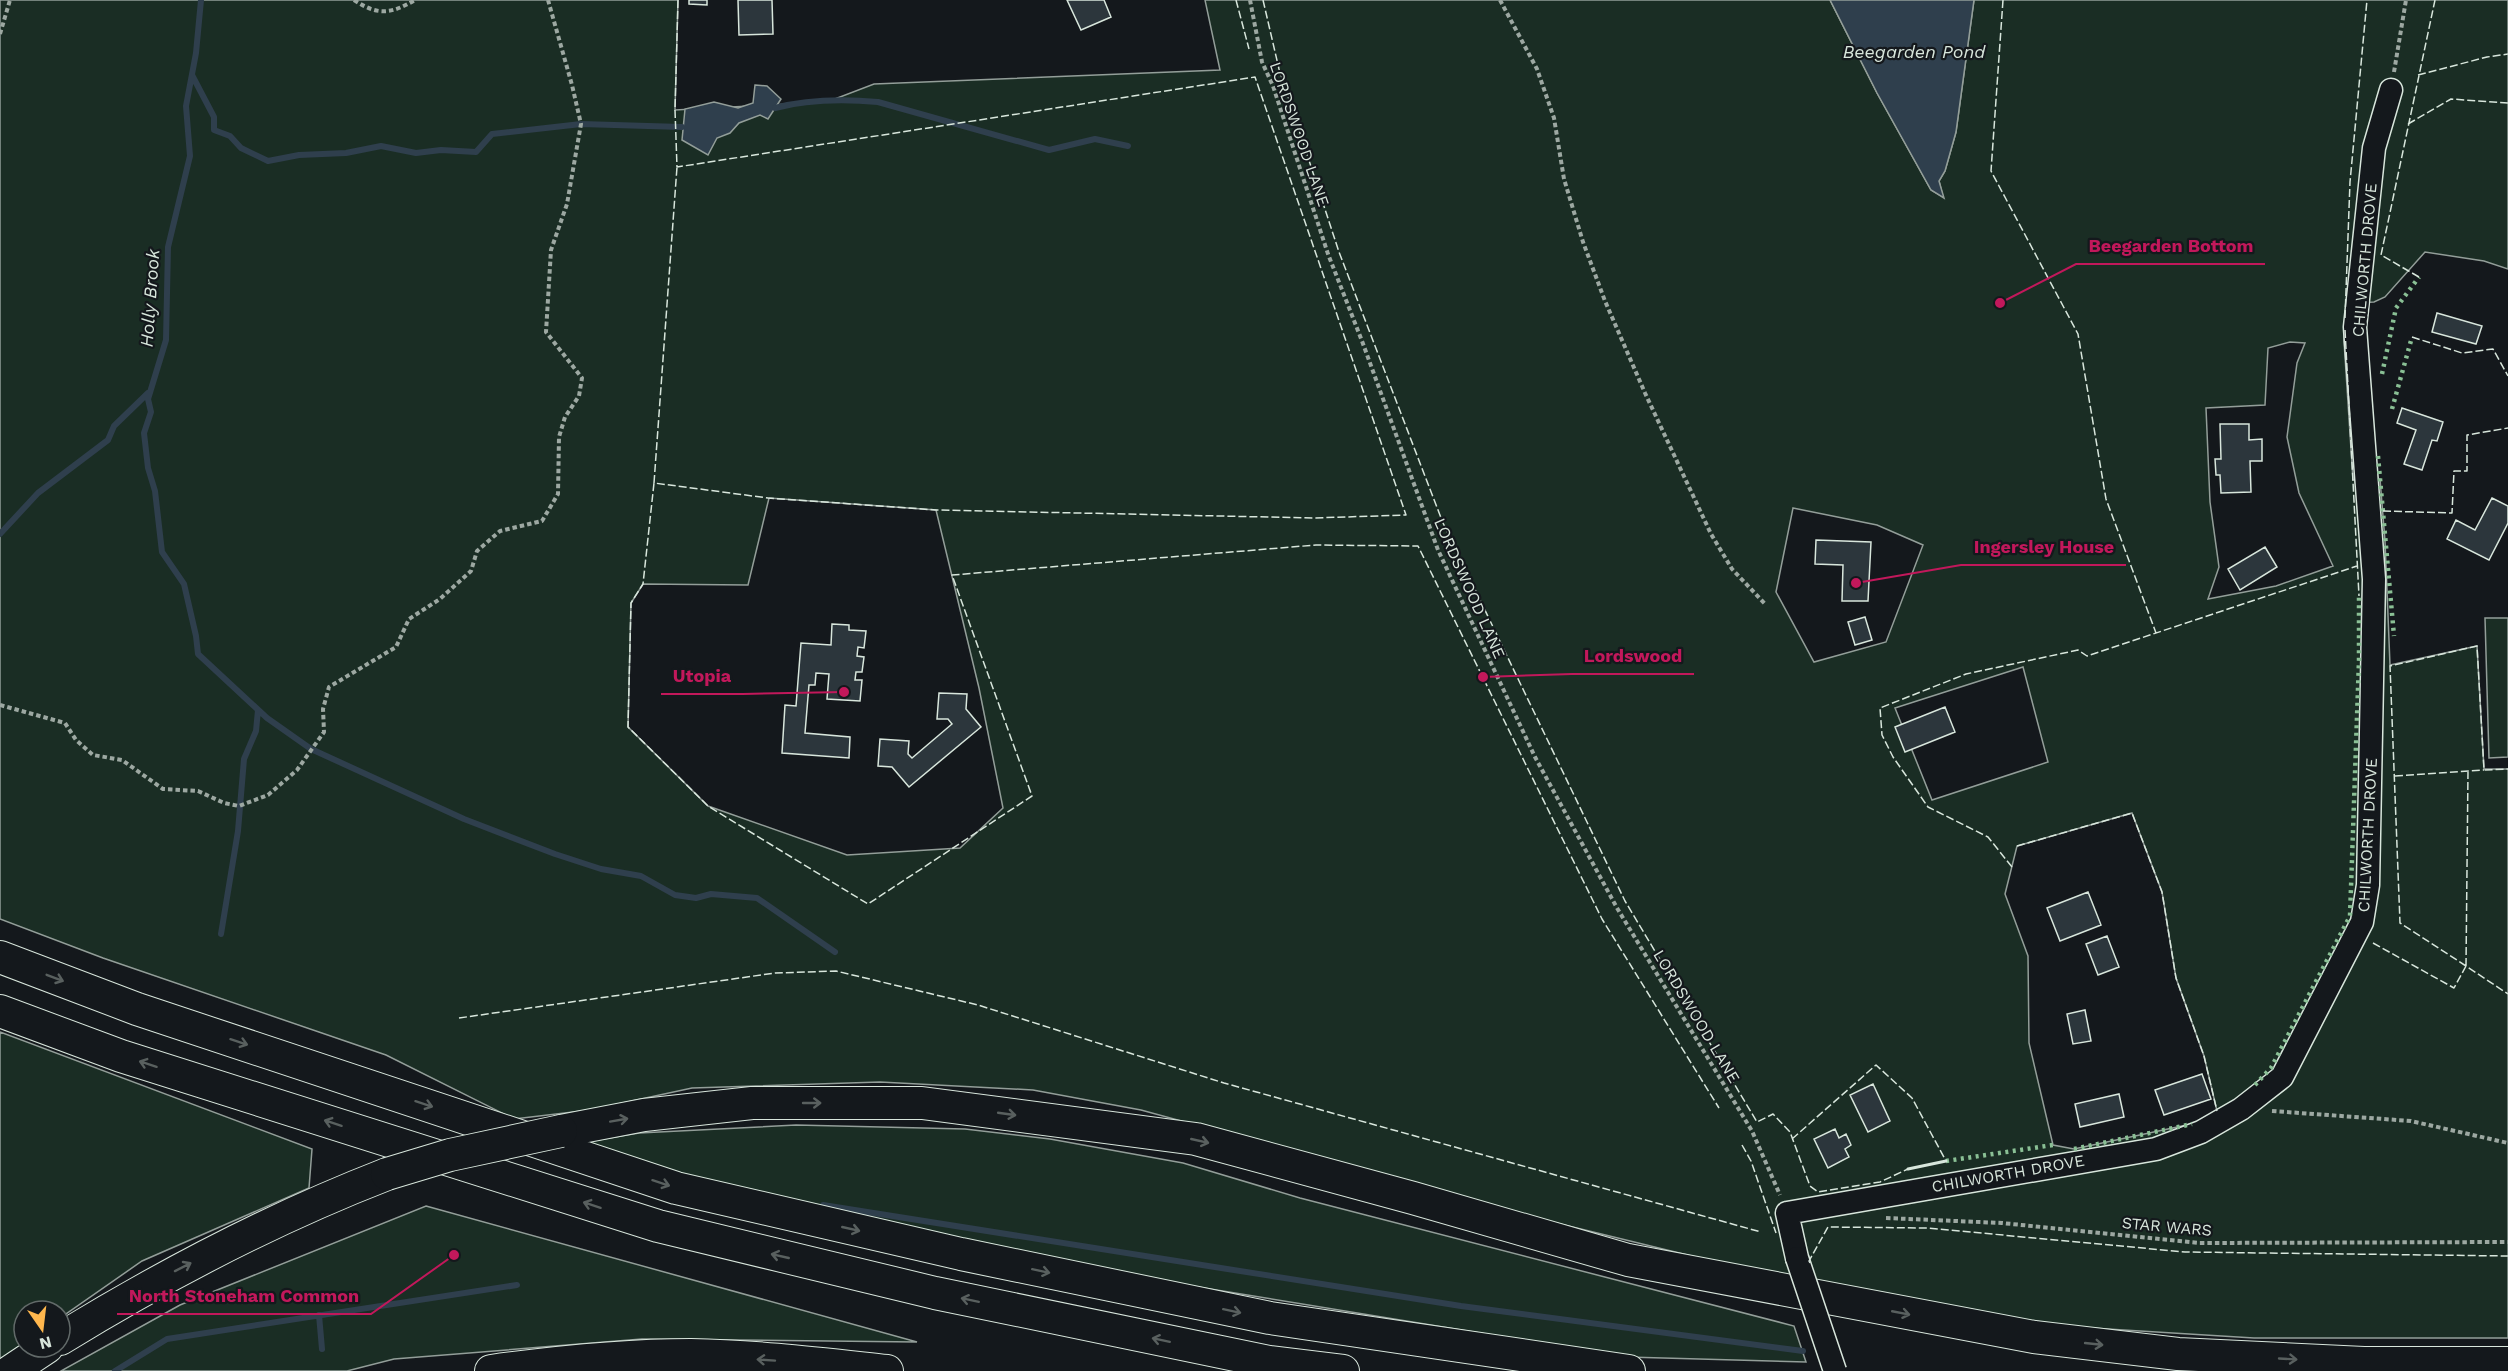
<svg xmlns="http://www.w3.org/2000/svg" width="2508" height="1371" viewBox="0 0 2508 1371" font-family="'Work Sans',sans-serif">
<rect width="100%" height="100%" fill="#14181c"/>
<path fill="#1a2d24" stroke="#939e99" stroke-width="1.5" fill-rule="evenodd" d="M0 0H678L675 110 827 102 874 84 1220 70 1205 0H1830L1877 93 1931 190 1943 197 1939 181 1945 171 1956 132 1974 0H2508V269L2484 261 2425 252 2385 297 2374 302 2346 303 2344 341 2353 480 2380 479 2385 541 2390 665 2477 646 2484 769H2508V1338H2254L2075 1327 1887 1299 1786 1279 1548 1221 1141 1110 1033 1090 880 1082 692 1088 590 1110 514 1119 386 1055 103 958 0 919ZM2290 342 2305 343 2297 363 2287 437 2299 493 2333 566 2276 586 2208 599 2219 567 2210 502 2206 408 2265 405 2268 348ZM769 498 936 510 979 688 1003 808 960 848 847 855 708 806 628 727 631 603 643 584 748 585ZM1793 508 1877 525 1923 545 1886 642 1814 662 1776 592ZM2023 667 2048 762 1932 800 1895 708ZM2132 813 2162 892 2176 978 2204 1056 2217 1111 2196 1123 2074 1149 2053 1145 2029 1043 2028 956 2005 894 2017 846Z
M2485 618H2508V757L2489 758Z
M0 1032 312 1149 309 1188 142 1261 60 1318V1311H24V1343L0 1360Z
M796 1125 965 1129 1050 1139 1183 1163 1300 1198 1794 1326 1806 1362 1627 1357 1118 1274 770 1200 580 1143 639 1133Z
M426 1206 917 1342 642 1339 394 1359 347 1371H61L180 1305Z"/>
<path fill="#2f3f4d" stroke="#939e99" stroke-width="1.5" d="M1830 0H1974L1956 132 1945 171 1939 181 1944 198 1931 190 1877 93Z
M755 85 767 86 781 99 768 119 760 115 739 123 730 133 717 138 708 155 682 140 685 109 714 102 738 108 753 103Z"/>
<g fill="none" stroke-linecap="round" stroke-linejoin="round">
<path stroke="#2f3f4d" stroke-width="6" d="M201 0 196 53 186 106 190 156 168 247 166 340 148 399 151 412 144 433 148 468 155 491 162 552 184 584 196 636 198 654 267 718 311 749 464 819 555 854 601 869 641 876 675 895 696 898 711 894 757 898 835 952
M192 75 214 117V130L230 136 241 148 268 161 299 155 346 153 381 146 416 153 441 150 476 152 492 134 581 124 682 127
M775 108C809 99 843 99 878 102L1049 150 1095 139 1128 146
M0 534 38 493 108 440 114 426 148 393
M221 934 238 831 244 759 256 731 258 710
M823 1205 1461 1306 1803 1351
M319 1315 322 1349
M115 1371 167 1339 517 1285"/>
</g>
<path fill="#2c363c" stroke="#d8e6dc" stroke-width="1.5" d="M689 0H707V5L689 4Z
M738 0H772L773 34 739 35Z
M1067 0H1104L1111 17 1081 30Z
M2437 313 2482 326 2476 344 2432 332Z
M2402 408 2443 422 2437 441 2432 440 2422 470 2404 464 2416 430 2397 423Z
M2220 424H2249V440L2262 439V461H2250L2251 492 2221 493 2220 475H2216L2215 459H2221Z
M2492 498 2508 506V523L2489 560 2447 539 2456 520 2475 530Z
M1816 540 1871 542 1868 601H1842L1843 565 1815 564Z
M2265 547 2277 567 2240 590 2228 569Z
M1865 617 1872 640 1855 645 1848 622Z
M832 624 849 625V630L866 631 864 648 858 647 857 656 864 657 862 672H856L855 680H862L860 701 827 699 829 674 816 673 815 685H809L805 733 850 737 849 758 782 753 785 705 796 706 801 643 831 645Z
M939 693 967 694 966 709 981 727 909 787 892 767 878 766 880 739 909 741 908 754 912 758 952 724 948 719H937Z
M1945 707 1955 732 1905 752 1895 727Z
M2088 892 2101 925 2060 941 2047 908Z
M2107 936 2119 967 2098 975 2086 944Z
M2085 1010 2091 1041 2073 1044 2067 1014Z
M2202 1074 2211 1099 2164 1115 2155 1090Z
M1873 1084 1890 1121 1868 1132 1850 1095Z
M2119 1094 2124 1117 2080 1127 2075 1104Z
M1835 1129 1839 1138 1846 1134 1851 1145 1845 1149 1849 1157 1828 1168 1814 1139Z"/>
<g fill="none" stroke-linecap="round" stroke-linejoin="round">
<defs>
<path id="minor" d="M1797 1258 1787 1213 2156 1149 2201 1132 2241 1109 2282 1077 2362 922 2368 885 2374 579 2355 327 2374 148 2391 90"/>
<path id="highway" d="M0 957 137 1009 676 1188 961 1254 1270 1318 1629 1371
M0 1011 121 1056 658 1226 935 1293 1269 1362 1343 1371
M561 1131 644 1115 752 1103H922L1196 1139 1413 1198 1628 1260 2034 1337 2178 1354 2364 1363H2508
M60 1339C166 1274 271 1219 387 1174
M11 1371 47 1347
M491 1371C557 1362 625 1355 691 1355 757 1356 822 1364 887 1371"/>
</defs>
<use href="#minor" stroke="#d8e6dc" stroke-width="25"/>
<use href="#highway" stroke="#d8e6dc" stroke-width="34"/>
<path stroke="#9da8a2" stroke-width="4" stroke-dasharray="4.5 3" stroke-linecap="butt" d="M354 0C378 16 391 14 415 0
M1250 0 1262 62 1273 86 1328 254 1362 341 1438 550 1535 757 1617 908 1752 1131 1780 1195
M1500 0 1537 69 1554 118 1564 179 1583 242 1605 301 1645 393 1711 534 1732 569 1766 605
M0 34 10 0
M2394 72 2406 0
M0 705 65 723 76 740 93 755 122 760 163 789 198 791 224 803 239 806 268 795 297 770 324 732 323 709 329 687 396 647 409 619 440 599 471 571 477 551 500 531 542 521 558 494 559 437 565 417 579 396 582 378 546 332 551 250 567 204 581 124 572 85 548 0
M2272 1111 2411 1121 2508 1143
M1886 1218 2002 1223 2199 1243 2508 1242"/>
<use href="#minor" stroke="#14181c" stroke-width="22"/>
<use href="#highway" stroke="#14181c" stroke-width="32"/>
<defs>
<path id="minor-bridge" d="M1797 1258 1835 1371"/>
<path id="highway-bridge" d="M387 1174 450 1155 561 1131"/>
</defs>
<use href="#minor-bridge" stroke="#d8e6dc" stroke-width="25" stroke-linecap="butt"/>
<use href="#highway-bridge" stroke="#d8e6dc" stroke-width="34" stroke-linecap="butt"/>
<use href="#minor-bridge" stroke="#14181c" stroke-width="22"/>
<use href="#highway-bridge" stroke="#14181c" stroke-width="32"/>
<path stroke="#8ac095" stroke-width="4.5" stroke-dasharray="3 4.5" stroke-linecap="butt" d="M2382 374 2396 308 2419 277
M2392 409 2412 337
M2378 456 2394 636
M2255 1085 2271 1068 2350 916 2359 660V596
M2074 1149 2192 1124
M1946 1161 2053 1145"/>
<path stroke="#d8e6dc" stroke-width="1.5" stroke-dasharray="8 3" stroke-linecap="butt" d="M678 0 675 110 677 167 1255 77 1406 515 1314 518 936 510 768 498 654 483 643 584 631 603 628 727 708 806 868 904 1032 796 952 575 1316 545 1418 546 1602 919 1719 1108
M1236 0 1249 49
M1263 0 1279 69 1339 252 1443 523 1625 901 1757 1122 1773 1114 1790 1132 1810 1186 1818 1192 1880 1182 1908 1169
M2003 0 1991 171 2078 334 2106 499 2156 633
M2418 75 2487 57 2508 54
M2408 124 2451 99 2508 103
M2419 277 2381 255 2435 0
M2345 318 2350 182 2367 0
M2345 330 2359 596
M2412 337 2462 353 2493 349 2508 376
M654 483 677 167
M2383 511 2452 513 2454 471H2467V435L2508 428
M2395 776 2484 770
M2017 846 2132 813 2162 892 2176 978 2204 1056 2217 1111
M2012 867 1988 837 1928 807 1893 757 1882 735 1880 708 1966 674 2078 650 2087 656 2357 566
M2373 943 2454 988 2466 966 2508 994
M2466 966 2400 923 2390 666 2477 646 2484 770 2508 769
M2466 966 2468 771
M459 1018 775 973 836 971 978 1005 1224 1083 1761 1232
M1792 1139 1876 1065 1912 1098 1946 1161
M1742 1145 1751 1161 1776 1233
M1810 1263 1809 1261 1828 1227 1927 1228 2185 1252 2508 1256"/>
<path stroke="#d8e6dc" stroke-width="3" d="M1908 1169 1946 1161"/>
</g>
<defs><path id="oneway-shaft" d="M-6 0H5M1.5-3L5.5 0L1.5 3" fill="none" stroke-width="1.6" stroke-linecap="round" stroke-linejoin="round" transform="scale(1.5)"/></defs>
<g stroke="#59605f">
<use href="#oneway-shaft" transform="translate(55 978) rotate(21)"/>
<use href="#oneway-shaft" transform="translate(239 1042) rotate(18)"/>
<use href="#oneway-shaft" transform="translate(148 1064) rotate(-162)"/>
<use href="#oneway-shaft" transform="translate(812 1103)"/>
<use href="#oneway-shaft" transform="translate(424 1104) rotate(18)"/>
<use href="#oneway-shaft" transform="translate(1007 1114) rotate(8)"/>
<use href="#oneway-shaft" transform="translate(619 1120) rotate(-10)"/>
<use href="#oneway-shaft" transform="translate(333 1123) rotate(-162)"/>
<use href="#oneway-shaft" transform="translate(1200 1141) rotate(13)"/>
<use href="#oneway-shaft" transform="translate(661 1183) rotate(18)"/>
<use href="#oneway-shaft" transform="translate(592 1205) rotate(-162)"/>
<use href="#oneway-shaft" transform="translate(851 1229) rotate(13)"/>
<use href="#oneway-shaft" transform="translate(780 1256) rotate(-167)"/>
<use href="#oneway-shaft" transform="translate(183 1267) rotate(-27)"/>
<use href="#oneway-shaft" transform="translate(1041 1271) rotate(12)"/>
<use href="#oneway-shaft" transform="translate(970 1300) rotate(-168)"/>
<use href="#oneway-shaft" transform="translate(1232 1311) rotate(12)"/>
<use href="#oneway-shaft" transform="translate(1901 1313) rotate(11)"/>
<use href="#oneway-shaft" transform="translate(1161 1340) rotate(-168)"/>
<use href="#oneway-shaft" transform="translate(2094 1344) rotate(6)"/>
<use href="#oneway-shaft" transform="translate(2288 1359) rotate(3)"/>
<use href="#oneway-shaft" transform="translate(766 1360) rotate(-176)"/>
</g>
<g text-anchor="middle" stroke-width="4.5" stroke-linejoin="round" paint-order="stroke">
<g font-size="16" fill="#d8e6dc" stroke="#14181c">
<text transform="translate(1300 134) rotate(71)" y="6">LORDSWOOD LANE</text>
<text transform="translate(2364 260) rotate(-85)" y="6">CHILWORTH DROVE</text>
<text transform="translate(1470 588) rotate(66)" y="6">LORDSWOOD LANE</text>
<text transform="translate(2367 835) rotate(-87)" y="6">CHILWORTH DROVE</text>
<text transform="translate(1697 1016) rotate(59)" y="6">LORDSWOOD LANE</text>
<text transform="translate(2008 1173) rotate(-10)" y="6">CHILWORTH DROVE</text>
<text transform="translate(2167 1226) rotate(5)" y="6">STAR WARS</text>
</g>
<g font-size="18" font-style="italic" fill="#d8e6dc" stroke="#14181c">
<text x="1914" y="58">Beegarden Pond</text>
<text transform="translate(150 298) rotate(-86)" y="6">Holly Brook</text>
</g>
</g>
<path fill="none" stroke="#c2185b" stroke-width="2" d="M2000 303L2076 264H2265M1856 583L1961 565H2126M1483 677L1572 674H1694M844 692L743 694H661M454 1255L371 1314H117"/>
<g fill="#c2185b" stroke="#14181c" stroke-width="2">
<circle cx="2000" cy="303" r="6"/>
<circle cx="1856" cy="583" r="6"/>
<circle cx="1483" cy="677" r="6"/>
<circle cx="844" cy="692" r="6"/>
<circle cx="454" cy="1255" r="6"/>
</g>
<g font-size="18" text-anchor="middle" font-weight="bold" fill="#c2185b" stroke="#14181c" stroke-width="4.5" stroke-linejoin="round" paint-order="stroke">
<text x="2171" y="252">Beegarden Bottom</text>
<text x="2044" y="553">Ingersley House</text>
<text x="1633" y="662">Lordswood</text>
<text x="702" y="682">Utopia</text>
<text x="244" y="1302">North Stoneham Common</text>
</g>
<g transform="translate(42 1329) rotate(166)"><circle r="28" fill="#14181c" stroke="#626a69" stroke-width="1.5"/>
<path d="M0-4.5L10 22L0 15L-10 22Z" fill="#ffb74d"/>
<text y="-9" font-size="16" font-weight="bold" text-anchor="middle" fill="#d8e6dc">N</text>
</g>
</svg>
